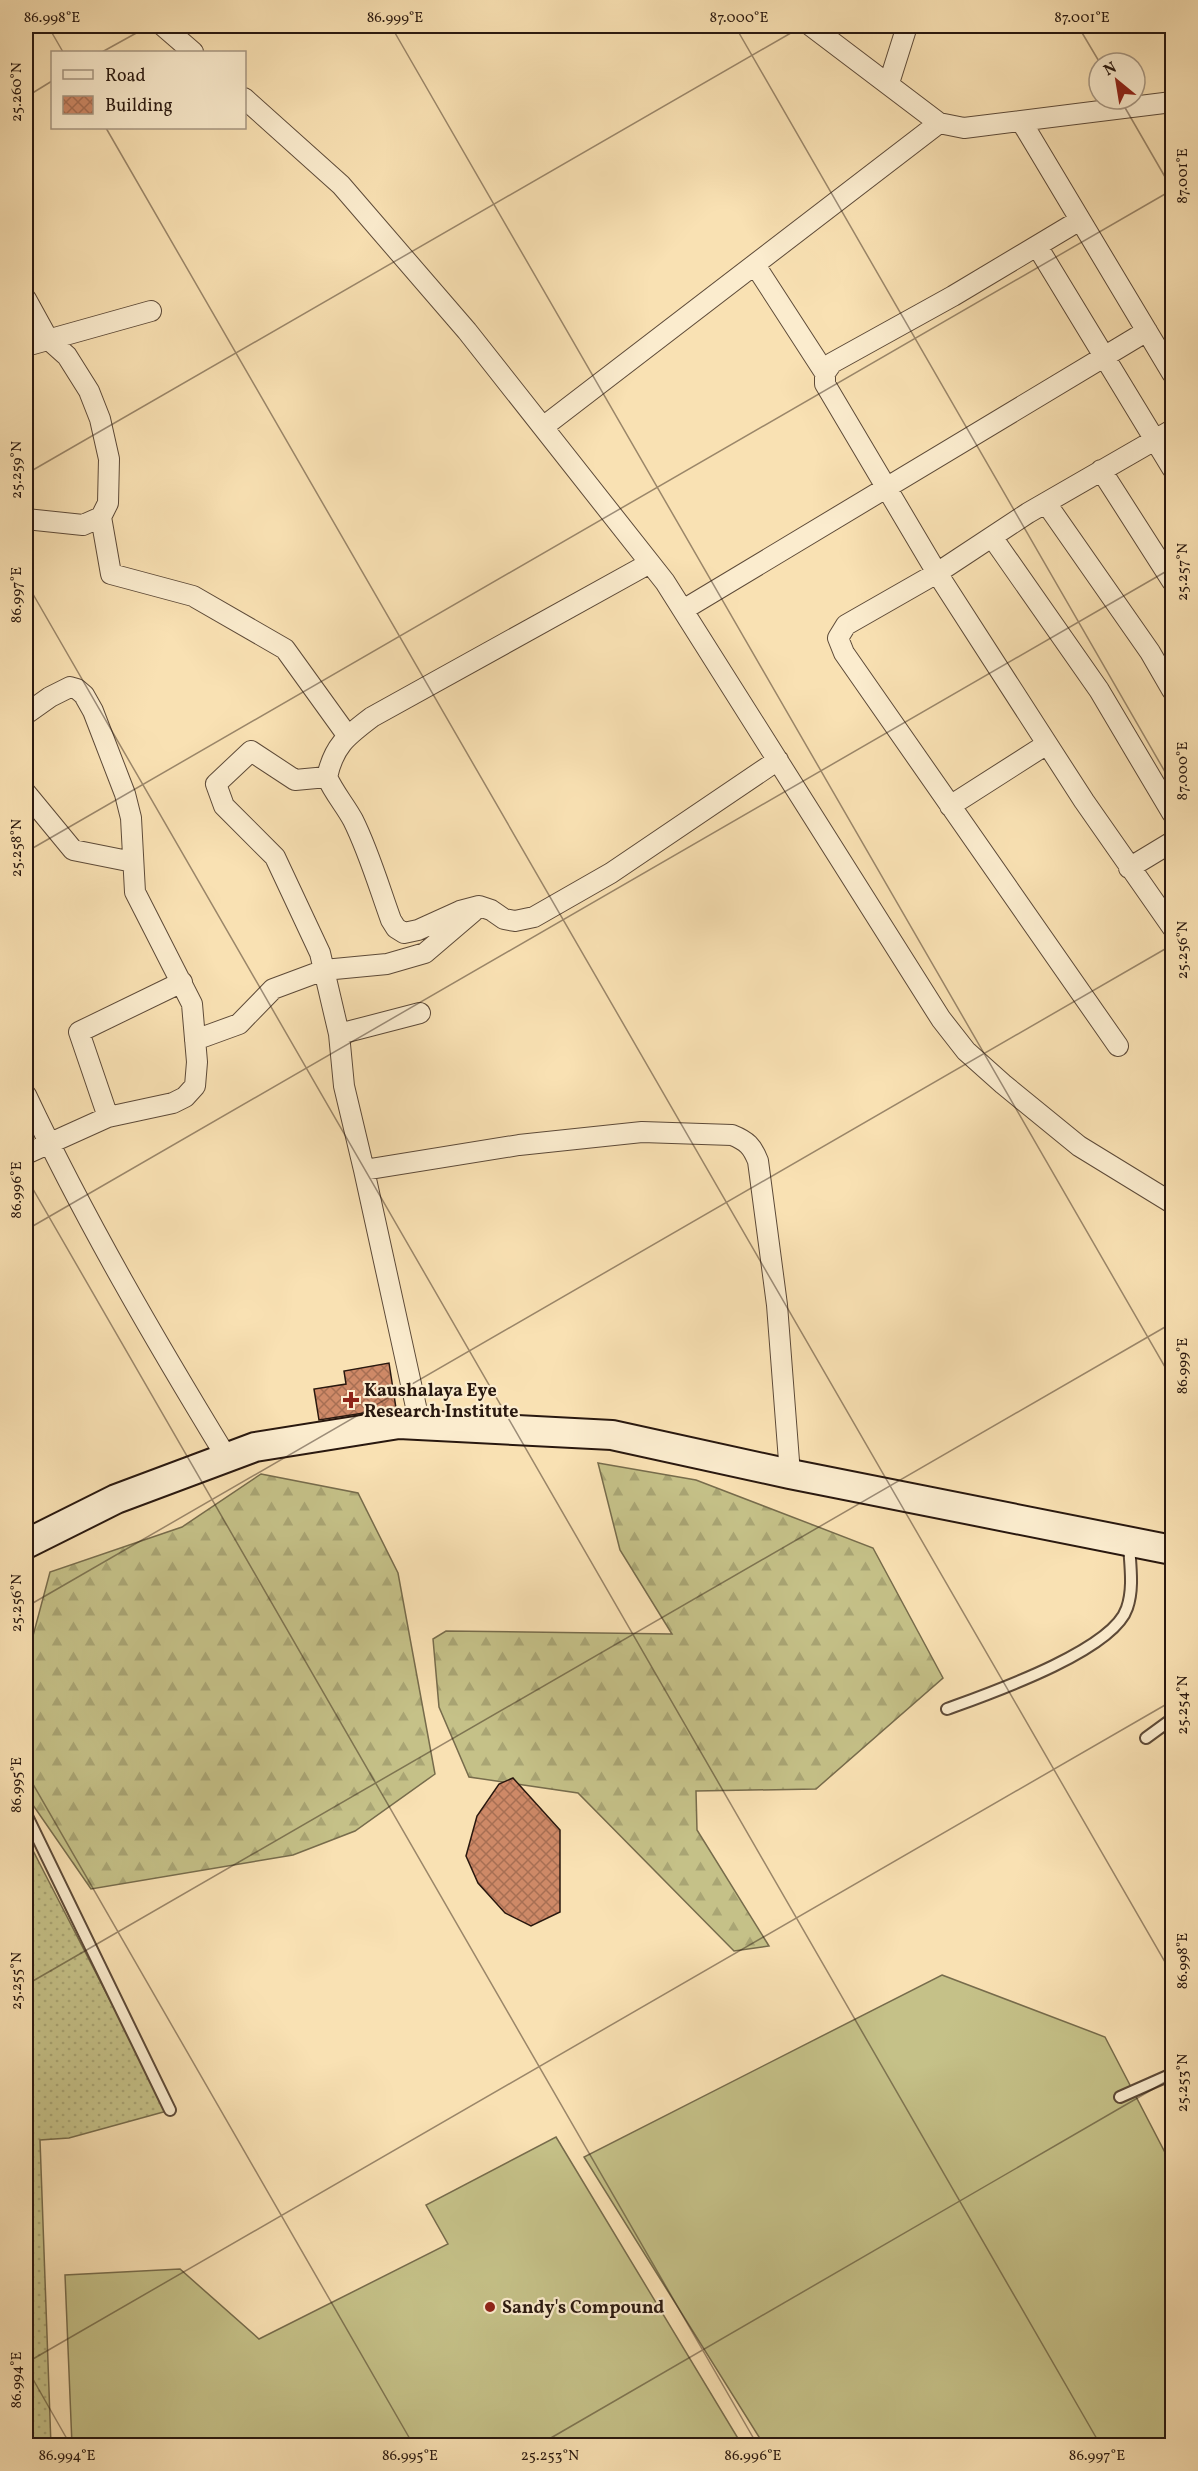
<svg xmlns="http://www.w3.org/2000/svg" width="1198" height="2471" viewBox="0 0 1198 2471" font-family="Vollkorn,serif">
<defs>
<pattern id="grass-dots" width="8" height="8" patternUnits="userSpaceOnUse" patternTransform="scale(1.5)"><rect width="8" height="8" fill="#c5c188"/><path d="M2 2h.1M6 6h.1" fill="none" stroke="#a9a574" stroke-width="1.8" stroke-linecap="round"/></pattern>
<pattern id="forest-firs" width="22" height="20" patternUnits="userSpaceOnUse" patternTransform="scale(1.5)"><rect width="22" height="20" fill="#c5c188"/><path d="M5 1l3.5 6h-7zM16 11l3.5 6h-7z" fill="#a9a574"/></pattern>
<pattern id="building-cross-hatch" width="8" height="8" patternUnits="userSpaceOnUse" patternTransform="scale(1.5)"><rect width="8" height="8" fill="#ce8967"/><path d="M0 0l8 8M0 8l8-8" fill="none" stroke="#a76f53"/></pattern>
</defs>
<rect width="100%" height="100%" fill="#f9e1b3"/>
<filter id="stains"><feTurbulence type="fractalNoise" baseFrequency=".00333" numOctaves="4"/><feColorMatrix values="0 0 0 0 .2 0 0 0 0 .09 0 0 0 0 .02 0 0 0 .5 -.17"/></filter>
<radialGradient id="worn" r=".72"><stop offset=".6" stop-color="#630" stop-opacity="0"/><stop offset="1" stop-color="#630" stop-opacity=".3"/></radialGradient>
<path fill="url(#grass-dots)" stroke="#776c4c" stroke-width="1.5" d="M26 1837 167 2111 69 2138 40 2140 51 2446 26 2445Z"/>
<path fill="url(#forest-firs)" stroke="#776c4c" stroke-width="1.5" d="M598 1463 696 1480 873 1548 943 1678 816 1789 696 1791 697 1830 769 1946 734 1951 578 1793 469 1777 439 1707 433 1639 446 1631 672 1634 620 1550Z
M261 1474 358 1493 398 1573 435 1774 355 1831 293 1855 91 1889 26 1795V1662L50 1572 182 1527Z"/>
<path fill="#c5c188" stroke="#776c4c" stroke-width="1.5" d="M942 1975 1105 2037 1172 2166V2445H764L584 2157Z
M556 2137 742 2445H72L65 2275 180 2269 259 2339 448 2244 426 2205Z"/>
<path fill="url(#building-cross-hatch)" stroke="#29180f" stroke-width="1.5" d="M389 1363 396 1408 319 1420 314 1389 346 1384 344 1371Z
M513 1778 560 1830V1912L531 1926 505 1913 478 1883 466 1856 477 1816 499 1784Z"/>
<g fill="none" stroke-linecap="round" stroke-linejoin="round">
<defs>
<path id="service" d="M947 1709C988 1694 1113 1651 1127 1608 1134 1588 1130 1565 1129 1544
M1146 1738 1172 1719
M26 1814 170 2110
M1120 2097 1172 2074"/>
<path id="minor" d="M163 26 193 52
M811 26 939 123 964 128 1172 102
M889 83 907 26
M244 98 341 185 467 331 665 582 941 1019 966 1051 1003 1084 1079 1146 1172 1203
M1021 121 1172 373
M1080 220 953 296 832 363 825 373V384L937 573 1084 801 1172 927
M1037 246 1172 468
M755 265 825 373
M26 299 48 339 67 356 89 391 100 419 109 459 108 503 101 517 83 525 26 519
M26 346 151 311
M543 427 939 123
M1101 470 1172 581
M1046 503 1150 652 1172 690
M101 517 111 574 193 596 285 649 347 735
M992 537 1099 690 1172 813
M650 563 372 717C347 736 334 745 327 777 334 793 345 805 353 820 369 852 379 887 391 920L396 928 404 933 418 930 460 911 479 906 491 910 504 919 515 921 534 917 611 873 778 760
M683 610 1147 331
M26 714 50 697 70 687 77 689 84 695 93 711 125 794 131 818 135 892 192 1004 197 1062 195 1086 185 1097 173 1103 108 1117 26 1154
M327 777 295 780 251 751 216 784 224 806 275 857 320 953 339 1034 344 1086 364 1170 420 1425
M26 793 73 850 133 862
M950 806 1047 744
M1129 868 1172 842
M339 1034 420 1013
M195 1040 239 1024 273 989 324 970 387 964 425 953 473 912
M1118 1046 844 653 838 638 846 625 937 573 1028 513 1172 430
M26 1095C85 1220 155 1340 227 1458
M108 1117 79 1032 182 982
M364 1170 519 1145 642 1132 732 1135C747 1141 752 1146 758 1161L777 1305 790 1474"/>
<path id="secondary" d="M26 1544 116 1499 255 1447 399 1424 612 1435 790 1474 1172 1550"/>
</defs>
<use href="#service" stroke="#5d4a38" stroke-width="14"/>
<use href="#minor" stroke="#5d4a38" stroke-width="22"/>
<use href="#secondary" stroke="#29180f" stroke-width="32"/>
<use href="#service" stroke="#fbecce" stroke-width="10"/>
<use href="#minor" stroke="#fbecce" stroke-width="20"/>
<use href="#secondary" stroke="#fbecce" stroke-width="28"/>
</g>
<path fill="none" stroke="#29180f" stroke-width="1.5" stroke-opacity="0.45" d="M48 26 63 52M391 26 1172 1379M735 26 1172 784M1078 26 1100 63M102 52 149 26M26 97 52 81M1120 99 1172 189M106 128 1172 1974M26 474 803 26M26 582 1101 2446M26 852 1172 190M26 1177 758 2446M26 1230 1172 568M26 1607 1172 945M26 1772 414 2446M26 1985 1172 1323M26 2363 1172 1701M26 2367 71 2446M537 2446 1172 2078"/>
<g fill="#8f2418" stroke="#fbecce" stroke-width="2">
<path d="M348 1391h6v6h6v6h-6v6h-6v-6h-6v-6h6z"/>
<circle cx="490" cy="2307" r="6"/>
</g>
<g text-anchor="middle" stroke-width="4.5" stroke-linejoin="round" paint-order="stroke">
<g font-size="18" font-weight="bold" fill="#29180f" stroke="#fbecce" text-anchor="start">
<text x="364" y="1396">Kaushalaya Eye<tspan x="364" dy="21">Research Institute</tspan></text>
<text x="502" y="2313">Sandy's Compound</text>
</g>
</g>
<rect width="1198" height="2471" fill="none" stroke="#f9e1b3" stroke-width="66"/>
<rect x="51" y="51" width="195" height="78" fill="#fbecce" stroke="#a79782" stroke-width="1.5"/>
<rect x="63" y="70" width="30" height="9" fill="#fbecce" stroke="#a79782" stroke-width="1.5"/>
<text x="105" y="81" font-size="18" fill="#29180f">Road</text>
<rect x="63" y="96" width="30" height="18" fill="url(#building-cross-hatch)" stroke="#a79782" stroke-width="1.5"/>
<text x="105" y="111" font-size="18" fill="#29180f">Building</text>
<g transform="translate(1117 81) rotate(330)"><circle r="28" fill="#fbecce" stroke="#a79782" stroke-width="1.5"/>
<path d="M0-4.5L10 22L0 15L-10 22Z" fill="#8f2418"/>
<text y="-9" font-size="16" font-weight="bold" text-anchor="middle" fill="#29180f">N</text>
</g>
<rect x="33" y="33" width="1132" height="2405" fill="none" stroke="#29180f" stroke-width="2"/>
<g font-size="15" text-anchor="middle" fill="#29180f">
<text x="52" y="22">86.998°E</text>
<text x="395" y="22">86.999°E</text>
<text x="739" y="22">87.000°E</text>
<text x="1082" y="22">87.001°E</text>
<text transform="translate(16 92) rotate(-90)" y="5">25.260°N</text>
<text transform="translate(1182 176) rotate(-90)" y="5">87.001°E</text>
<text transform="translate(16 470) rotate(-90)" y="5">25.259°N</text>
<text transform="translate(1182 572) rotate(-90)" y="5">25.257°N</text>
<text transform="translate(16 595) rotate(-90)" y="5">86.997°E</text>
<text transform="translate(1182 771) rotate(-90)" y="5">87.000°E</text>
<text transform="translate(16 848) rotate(-90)" y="5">25.258°N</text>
<text transform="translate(1182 950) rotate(-90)" y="5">25.256°N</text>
<text transform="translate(16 1190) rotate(-90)" y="5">86.996°E</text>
<text transform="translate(1182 1366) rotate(-90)" y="5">86.999°E</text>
<text transform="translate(16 1603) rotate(-90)" y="5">25.256°N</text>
<text transform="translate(1182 1705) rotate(-90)" y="5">25.254°N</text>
<text transform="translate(16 1785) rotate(-90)" y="5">86.995°E</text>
<text transform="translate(1182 1961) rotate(-90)" y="5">86.998°E</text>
<text transform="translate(16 1981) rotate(-90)" y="5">25.255°N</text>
<text transform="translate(1182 2083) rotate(-90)" y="5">25.253°N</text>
<text transform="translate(16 2380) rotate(-90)" y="5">86.994°E</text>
<text x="67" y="2460">86.994°E</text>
<text x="410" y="2460">86.995°E</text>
<text x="550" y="2460">25.253°N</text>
<text x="753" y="2460">86.996°E</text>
<text x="1097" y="2460">86.997°E</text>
</g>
<rect width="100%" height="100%" filter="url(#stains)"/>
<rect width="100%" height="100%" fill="url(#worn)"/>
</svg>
